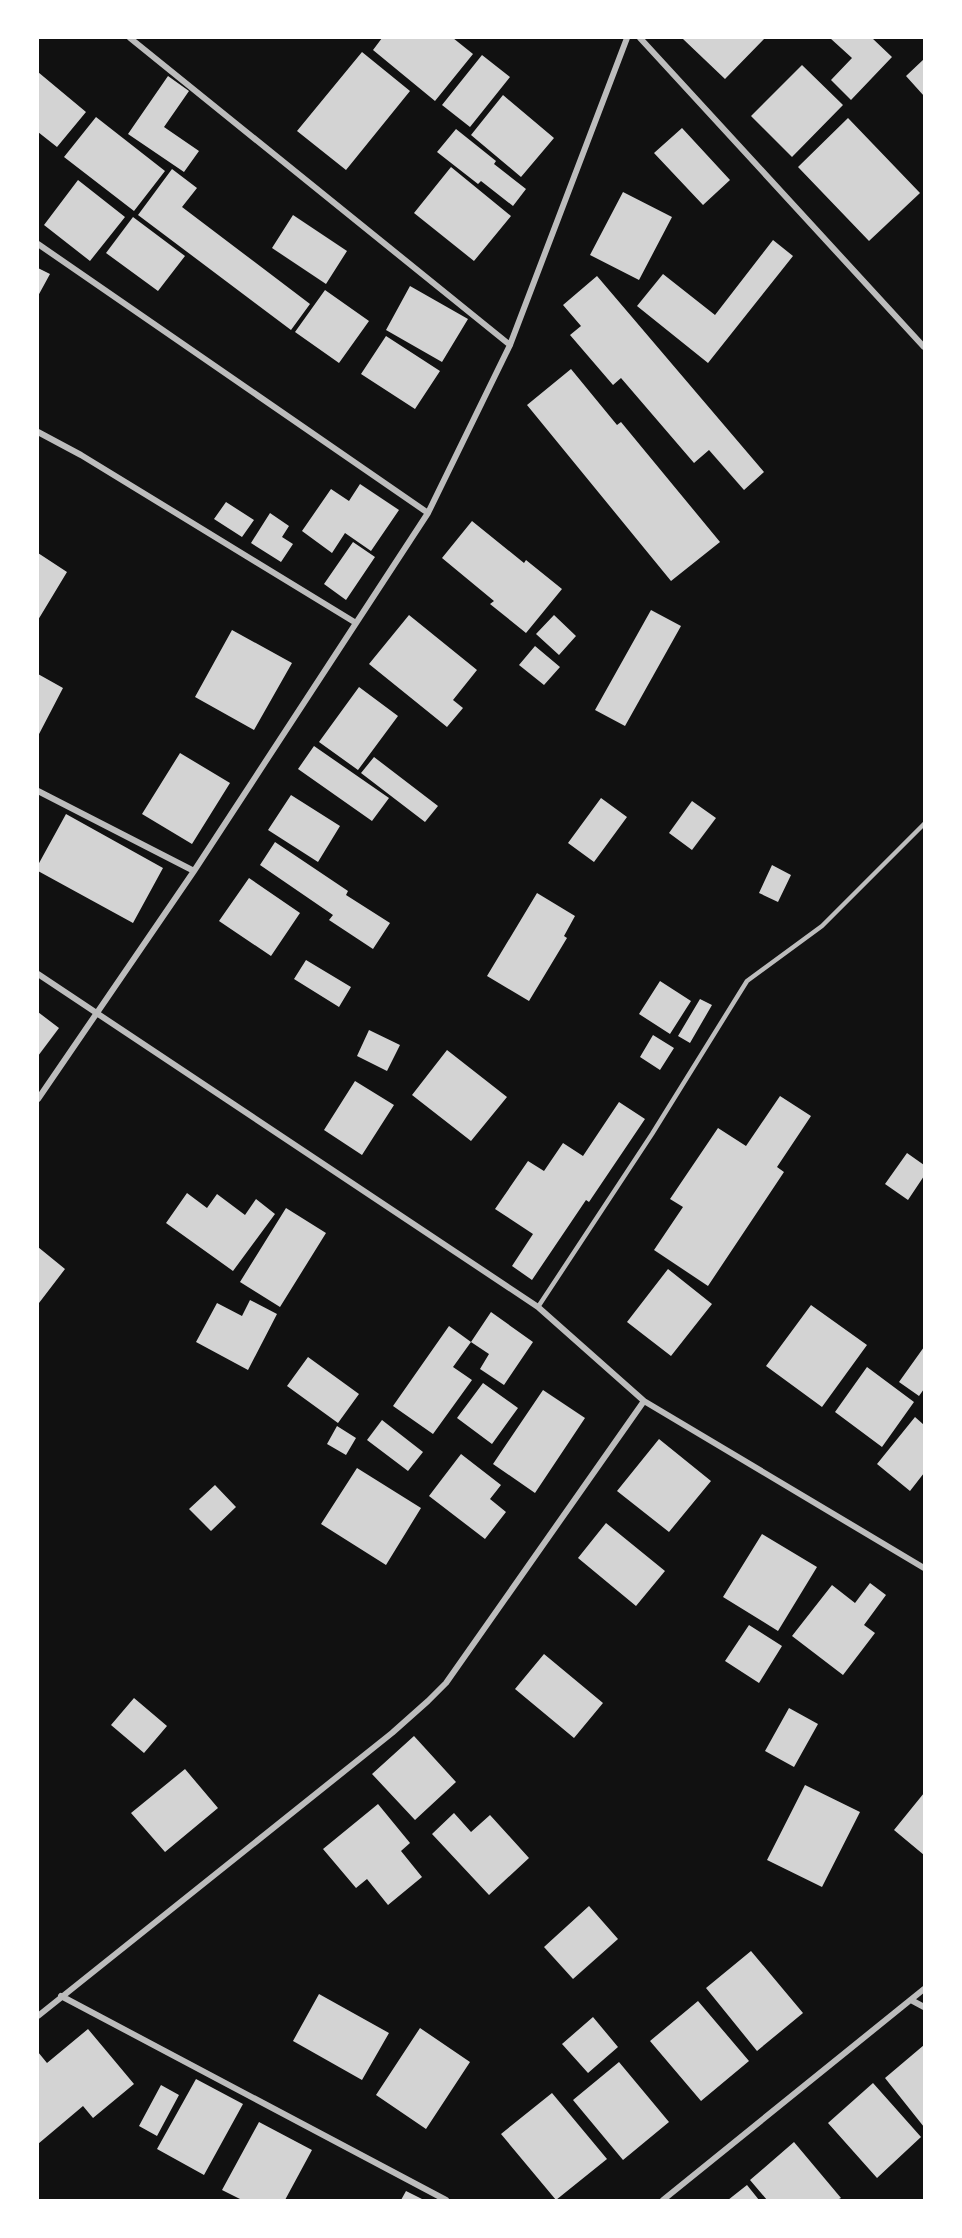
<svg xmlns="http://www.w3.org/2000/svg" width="962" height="2238" viewBox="0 0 962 2238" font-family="'Work Sans',sans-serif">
<rect width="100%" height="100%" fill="#111"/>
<path fill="#d3d3d3" d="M382 38H453L473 54 435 101 373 50Z
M684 38H765L725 79 683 39Z
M830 38H872L892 57 851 100 831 80 852 58Z
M362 52 410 91 346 170 297 131Z
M482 55 510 77 470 127 442 105Z
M924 59V96L906 76Z
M802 65 843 105 792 157 751 116Z
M38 72 86 112 57 147 38 132Z
M168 76 189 91 164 127 199 151 184 172 128 134Z
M503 95 554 138 521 177 471 135Z
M96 117 165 171 134 211 64 157Z
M848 118 920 193 869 241 798 167Z
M682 128 730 180 703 205 654 153Z
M456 129 496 161 494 164 526 189 513 206 481 181 478 184 437 152Z
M451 167 511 216 474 261 414 213Z
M172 169 197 188 182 207 310 304 291 330 138 215Z
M78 180 125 217 90 261 44 225Z
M623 192 672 217 639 280 590 255Z
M293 215 347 251 326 284 272 248Z
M133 217 185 256 158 291 106 253Z
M773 240 793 256 708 363 637 306 663 274 715 315Z
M38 268 50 274 38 296Z
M597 276 764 472 744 490 709 450 694 463 621 378 613 385 570 335 581 326 563 305Z
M410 286 468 319 442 362 386 330Z
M325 290 369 321 339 363 295 332Z
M386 336 440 371 415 409 361 374Z
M571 369 617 425 621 422 720 542 671 581 527 405Z
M360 484 399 510 371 551 345 533 332 553 302 531 331 489 349 501Z
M226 502 254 520 242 537 214 519Z
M270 513 289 526 282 537 293 544 281 562 251 543Z
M472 521 524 563 526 560 562 589 526 633 490 604 494 601 442 558Z
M353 542 375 557 346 600 324 584Z
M38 553 67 572 38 620Z
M651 610 681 626 625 726 595 710Z
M409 615 477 670 453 700 463 708 447 727 369 664Z
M554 615 576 636 559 655 536 634Z
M232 630 292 663 254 730 195 697Z
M535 646 560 667 544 685 519 665Z
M38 674 63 688 38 736Z
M359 687 398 716 358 770 319 742Z
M314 746 389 798 372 821 298 769Z
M180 753 230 783 192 844 142 814Z
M374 757 438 806 425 822 361 773Z
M291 795 340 826 318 862 268 830Z
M601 798 627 817 594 862 568 843Z
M692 801 716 818 692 850 669 833Z
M66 814 163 868 133 923 38 871V865Z
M275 842 348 891 346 895 390 923 373 949 329 920 333 915 260 865Z
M772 865 791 875 778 902 759 893Z
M249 878 300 913 271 956 219 921Z
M537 893 575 916 564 936 567 938 529 1001 487 976Z
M306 960 351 987 339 1007 294 979Z
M660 981 691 1001 670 1034 639 1014Z
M700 999 712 1005 690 1043 678 1036Z
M38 1012 59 1028 38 1056Z
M369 1030 400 1045 387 1071 357 1056Z
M653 1035 674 1048 660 1070 640 1057Z
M447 1050 507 1097 471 1141 412 1095Z
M355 1081 394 1105 362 1155 324 1130Z
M780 1096 811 1116 777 1167 784 1172 708 1286 654 1250 683 1207 670 1199 718 1128 746 1146Z
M619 1102 645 1119 589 1202 586 1200 532 1280 512 1266 533 1234 495 1209 528 1161 544 1171 563 1143 583 1156Z
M907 1153 924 1165V1176L908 1200 885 1184Z
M187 1193 207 1208 217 1194 245 1215 256 1199 275 1214 233 1271 166 1223Z
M286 1208 326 1233 280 1307 240 1282Z
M38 1247 65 1269 39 1303 38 1301Z
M668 1269 712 1304 671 1356 627 1322Z
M250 1300 277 1314 248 1370 196 1342 217 1303 242 1316Z
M811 1305 867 1345 822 1407 766 1366Z
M491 1312 533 1342 504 1385 480 1369 489 1354 471 1342Z
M449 1326 471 1342 453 1367 472 1380 433 1434 393 1406Z
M924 1347V1389L919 1396 899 1382Z
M308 1357 359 1394 338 1423 287 1386Z
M867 1367 914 1402 882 1447 835 1412Z
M483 1383 518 1408 492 1444 457 1418Z
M543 1390 585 1418 535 1493 493 1464Z
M915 1417 924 1425V1473L910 1491 877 1464Z
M382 1420 423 1452 408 1471 367 1440Z
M337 1426 356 1438 346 1455 327 1444Z
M659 1439 711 1481 669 1532 617 1491Z
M461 1454 501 1485 490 1499 506 1512 485 1539 429 1496Z
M357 1468 421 1508 386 1565 321 1524Z
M215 1485 236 1507 211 1531 189 1509Z
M606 1523 665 1571 636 1606 578 1558Z
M762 1534 817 1567 778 1631 723 1597Z
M870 1583 886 1595 864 1625 875 1633 843 1675 792 1636 832 1585 855 1603Z
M749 1625 782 1646 759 1683 725 1661Z
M544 1654 603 1703 574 1738 515 1689Z
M134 1698 167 1726 144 1753 111 1725Z
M789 1708 818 1724 794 1767 765 1751Z
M414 1736 456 1782 415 1820 372 1774Z
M185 1769 218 1808 165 1852 131 1813Z
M805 1785 860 1812 822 1887 767 1860Z
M924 1793V1855L894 1830Z
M378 1804 410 1843 401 1851 422 1877 388 1905 367 1879 356 1888 323 1849Z
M454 1813 471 1832 490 1815 529 1858 489 1895 432 1834Z
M589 1906 618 1939 573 1979 544 1947Z
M751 1951 803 2013 757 2051 706 1988Z
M319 1994 389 2033 362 2080 293 2041Z
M698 2001 749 2061 701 2101 650 2041Z
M593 2017 618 2047 588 2073 562 2044Z
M420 2028 470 2062 426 2129 376 2095Z
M88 2029 134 2084 93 2118 83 2106 38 2144V2052L47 2063Z
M924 2045V2127L885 2078Z
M619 2062 669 2122 623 2160 573 2100Z
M196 2079 243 2104 204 2175 157 2149Z
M873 2083 921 2137 877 2178 828 2123Z
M161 2085 179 2095 157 2136 139 2126Z
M552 2093 607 2159 556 2200 501 2134Z
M259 2122 312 2150 285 2200H242L222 2190Z
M794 2142 841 2198 837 2200H767L750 2180Z
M747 2185 759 2200H728Z
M406 2191 424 2200H401Z"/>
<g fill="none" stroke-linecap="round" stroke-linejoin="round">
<path stroke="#bcbcbc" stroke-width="4.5" d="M538 1307 652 1134 747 981 822 926 924 824"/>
<path stroke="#bcbcbc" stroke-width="6" d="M130 38 510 345
M640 38 924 347
M38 244 428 513
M38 432 81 455 356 623
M38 791 194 871
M38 974 538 1307 644 1401 924 1568
M38 1099 194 871 428 513 510 345 627 38
M61 1996 446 2200
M911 2000 924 2007
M38 2016 392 1733 428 1701 446 1683 644 1401
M663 2200 924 1989"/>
</g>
<rect width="962" height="2238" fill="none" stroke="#ffffff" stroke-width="78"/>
</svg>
